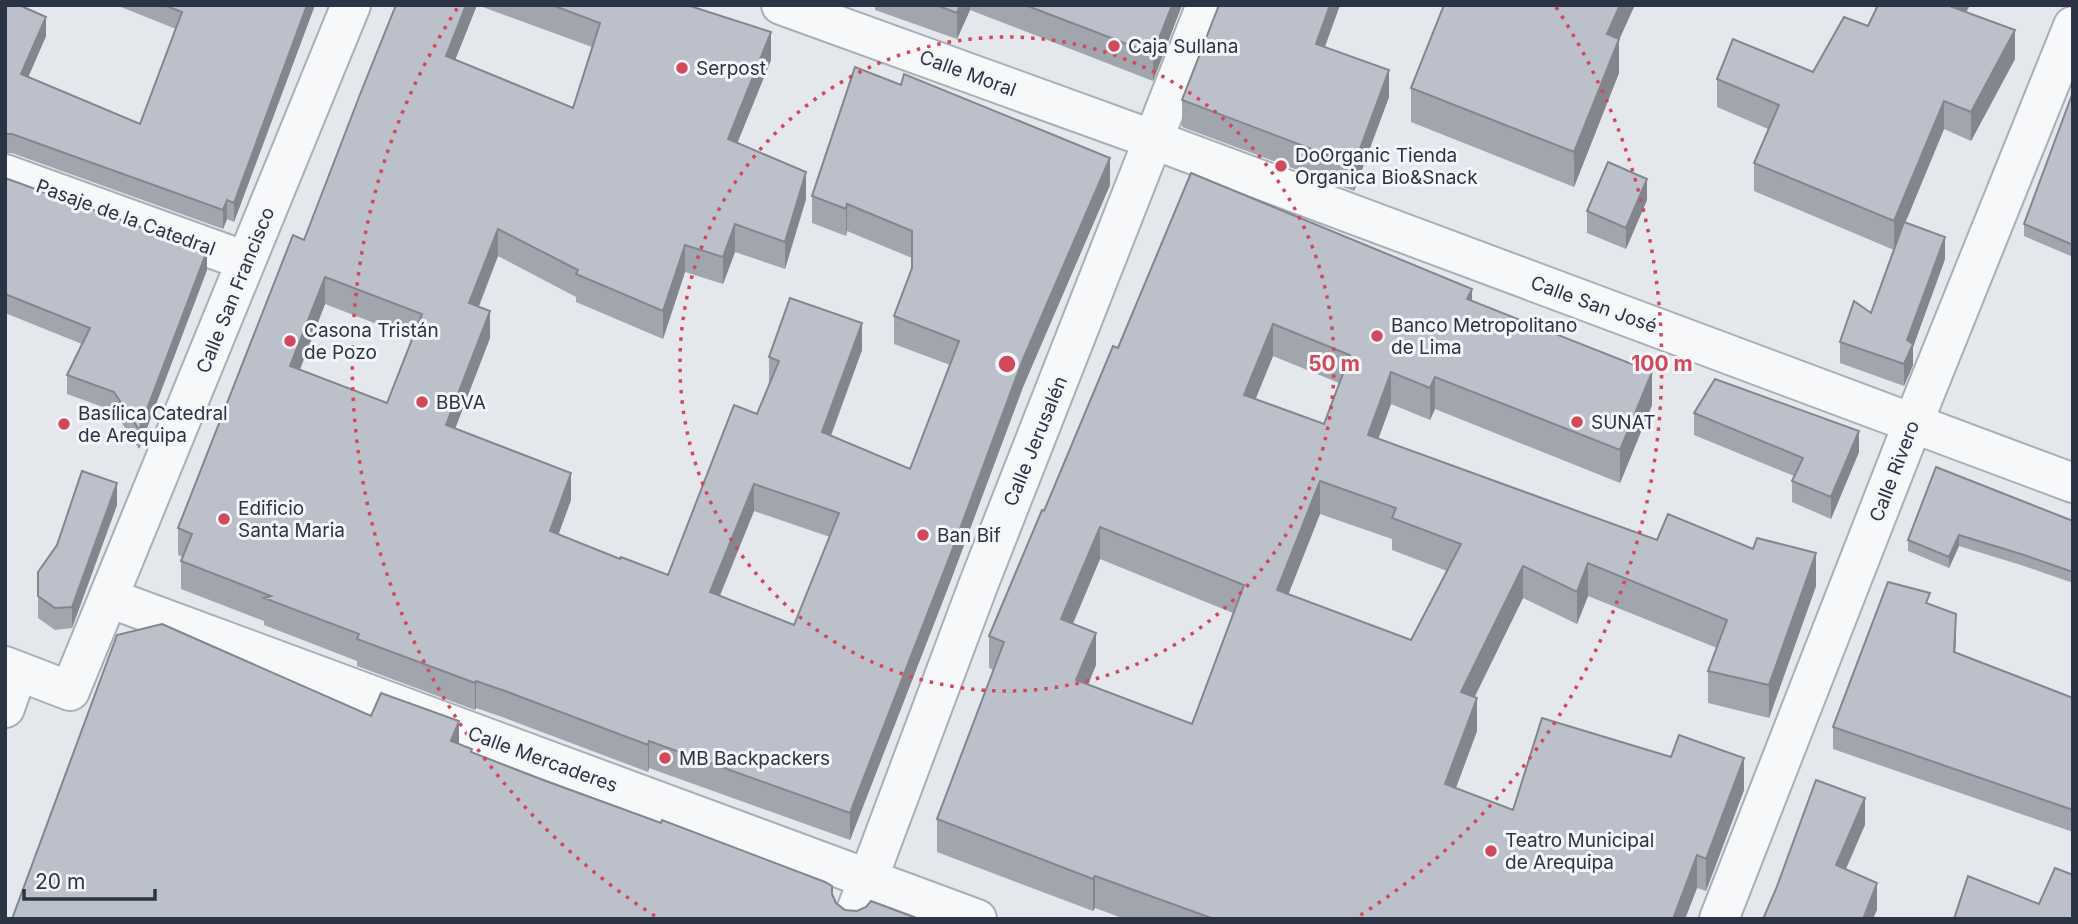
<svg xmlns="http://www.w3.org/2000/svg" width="2078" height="924" viewBox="0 0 2078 924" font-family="Inter,sans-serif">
<rect width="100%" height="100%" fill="#e4e7ec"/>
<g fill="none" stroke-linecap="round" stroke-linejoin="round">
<defs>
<path id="minor" d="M781 5 1154 140 2073 483
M5 174 246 261
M109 598 977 919
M5 666 70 691 351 5
M5 708 18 671
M853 919 979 583 1206 5
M1719 919 1913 423 2073 26"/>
</defs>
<use href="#minor" stroke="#a9aeb7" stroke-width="42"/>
<use href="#minor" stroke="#f7f8fa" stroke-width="38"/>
</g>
<path fill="#a1a5ae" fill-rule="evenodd" d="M5 5 46 36 28 77 140 124 176 29 116 5H315L234 222 227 219 223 229 12 153H5Z
M396 5H477L455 60 573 108 592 47 477 5H687L771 60 737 143 806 199 785 269 735 252 723 284 685 272 663 339 576 302V297L498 256 479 307 490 338 455 429 571 500 558 534 620 559 668 575 757 414 769 384V357L862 350 831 436 910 469 950 365 894 344V316L912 268V258L847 231 846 236 812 223V196L1110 185 1023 387 951 580 850 840 649 768 648 772 505 718 476 708 475 710 357 666V661L264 625V621L181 589V561L183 557 178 555V528L304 240ZM325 304 413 338 387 403 300 370ZM754 511 830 537 794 625 720 596Z
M875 5H1182L1153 81 970 10 957 39 875 10Z
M1219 5H1340L1325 47 1389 97 1354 191 1182 127V100Z
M1878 5H1970L1966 12 2015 59 1971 141 1944 129 1905 223 1945 259 1913 347V365L1904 386 1840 363V342L1871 313 1894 250 1754 191V163L1768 129 1717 107V79L1813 72 1868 26Z
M1619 40V73L1574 187 1411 122V88Z
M2073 92V257L2024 236V224Z
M1191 173 1472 301 1652 405 1620 483 1435 409 1430 420 1391 404 1378 439 1657 540 1816 586 1769 718 1708 703V671L1717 648 1588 596 1577 624 1523 598 1474 697 1477 731 1456 788 1513 810 1744 790 1706 891 1697 888 1685 919H1125L1095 908 1093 911 937 852V819L994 670 989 668V636L1044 511 1118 348ZM1273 356 1339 383 1324 424 1255 399ZM1320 514 1392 539V550L1447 571 1411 640 1288 595ZM1100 559 1233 613 1192 724 1088 685 1096 665 1073 624Z
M5 178 207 270 139 449 114 411 67 394V375L82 344 5 313Z
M1647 200 1626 249 1587 233V211Z
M1694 413 1859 452 1831 519 1792 502V481L1794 476 1694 435Z
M117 505 72 628 55 630 38 618V572Z
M2042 509 2073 521V583L2024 566 1959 546 1949 568 1908 551V540Z
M1930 604 1956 636 1955 653 2073 698V832L1833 749V727Z"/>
<path fill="#83868d" d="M307 5H315L234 222V203Z
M466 5H477L446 83V56Z
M960 5H970V10L957 39V13Z
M1172 5H1182L1153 81V54Z
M1330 5H1340L1316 70V44Z
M1620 5H1635L1619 40V73L1574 187V152L1607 34Z
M1953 5H1970L1952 36V7Z
M46 17V36L21 94V74Z
M2015 30V59L1971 141V112Z
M771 32V60L728 166V139Z
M1389 70V97L1354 191V165Z
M1944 101V129L1894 250V221Z
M1110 158V185L1023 387 951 580 850 840V813L1023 359Z
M806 172V199L785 269V242Z
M1647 179V200L1626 249V228Z
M227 200V219L223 229V210Z
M847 204V231L846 236V209Z
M735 224V252L723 284V257Z
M498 229V256L469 330V303Z
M1945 237V259L1913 347V365L1904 386V364L1907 340Z
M685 245V272L663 339V311Z
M207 251V270L139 449V430Z
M325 277V304L290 394V366Z
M1472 289V321L1467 299Z
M490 311V338L446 452V425Z
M862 323V350L822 459V432Z
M1273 324V356L1244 428V395Z
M1391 372V404L1368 467V435Z
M1652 372V405L1620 483V450Z
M1435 377V409L1430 420V388Z
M1859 431V452L1831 519V497Z
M571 473V500L550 558V531Z
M1320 481V514L1277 623V590Z
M117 483V505L72 628V607Z
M754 484V511L710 619V592Z
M1100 527V559L1061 651V619Z
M1959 535V546L1949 568V557Z
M1816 553V586L1769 718V685Z
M1588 563V596L1577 624V592Z
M1523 566V598L1461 725V692Z
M1956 614V636L1954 674V652Z
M1096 633V665L1076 713V680Z
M476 681V708L475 710V683Z
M1477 698V731L1445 817V784Z
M459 721V751L451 741Z
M649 741V768L648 772V745Z
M1744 758V790L1706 891V859Z
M1865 798V825L1836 892V865Z
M1697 855V888L1685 919H1673Z
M1095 876V908L1093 911V879Z
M1877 883V910L1873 919H1863Z"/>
<path fill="#bbc0ca" stroke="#83868d" stroke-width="2" fill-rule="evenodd" d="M5 5H19L46 17 21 74 140 124 182 12 164 5H307L234 203 227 200 223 210 12 134H5Z
M396 5H466L446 56 573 108 600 23 552 5H687L771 32 728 139 806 172 785 242 735 224 723 257 685 245 663 311 576 274 578 270 498 229 469 303 490 311 446 425 571 473 550 531 620 559 621 557 668 575 734 405 757 414 779 361 769 357 790 298 862 323 822 432 910 469 959 341 894 316 912 268V231L847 204 846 209 812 196 855 67 901 85 904 74 1110 158 1023 359 951 553 850 813 649 741 648 745 505 691 476 681 475 683 357 639 359 634 264 598 271 596 181 561 192 534 178 528 293 235 304 240 361 92ZM325 277 422 314 387 403 290 366ZM754 484 839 513 794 625 710 592Z
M936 5H960L957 13Z
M1025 5H1172L1153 54Z
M1219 5H1330L1316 44 1389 70 1354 165 1182 100Z
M1444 5H1620L1607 34 1619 39 1574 152 1411 88Z
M1878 5H1953L1952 7 2015 30 1971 112 1944 101 1894 221 1754 163 1779 105 1717 79 1733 39 1813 72 1844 17 1868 26Z
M2073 92V245L2024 224Z
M1608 162 1647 179 1626 228 1587 211Z
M1191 173 1472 289 1467 299 1652 372 1620 450 1435 377 1430 388 1391 372 1368 435 1657 540 1668 514 1753 549 1757 538 1816 553 1769 685 1708 671 1727 620 1588 563 1577 592 1523 566 1461 692 1477 698 1445 784 1513 810 1542 718 1671 757 1679 735 1744 758 1706 859 1697 855 1673 919H1214L1095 876 1093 879 937 819 1004 642 989 636 1042 510 1044 511 1113 346 1118 348ZM1273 324 1350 355 1324 424 1244 395ZM1320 481 1396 508 1392 518 1461 544 1411 640 1277 590ZM1100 527 1244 585 1192 724 1076 680 1096 633 1061 619Z
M5 178 207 251 139 430 114 392 67 375 90 328 5 294Z
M1904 222 1945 237 1907 340 1913 344 1904 364 1840 342 1854 301 1871 313Z
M1715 379 1859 431 1831 497 1792 481 1803 458 1694 413Z
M1936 467 2073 521V572L2024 555 1959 535 1949 557 1908 540Z
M82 471 117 483 72 607 55 608 38 596V572L57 545Z
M1888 582 1930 593 1926 603 1956 614 1954 652 2073 698V810L1833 727Z
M162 624 371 716 381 693 459 721 451 741 472 749 471 752 543 780 661 823 662 820 825 882 832 886V894L836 903 845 910 857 911 866 907 871 901 919 919H12L117 635Z
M1816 780 1865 798 1836 865 1877 883 1863 919H1763L1776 889Z
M2055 868 2073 875V919H1954L1968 876 2039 904Z"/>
<g fill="none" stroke="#d1495b" stroke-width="3.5" stroke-dasharray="3.5 7">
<circle cx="1007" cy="364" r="327"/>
<path d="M655 916A655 655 0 0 1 458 7M1556 7A655 655 0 0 1 1359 916"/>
</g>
<g fill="#d1495b" stroke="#f4f6f9" stroke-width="2.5">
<circle cx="1114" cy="46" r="7"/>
<circle cx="682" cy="68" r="7"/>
<circle cx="1281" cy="166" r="7"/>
<circle cx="1377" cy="336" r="7"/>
<circle cx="290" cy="341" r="7"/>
<circle cx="422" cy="402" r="7"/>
<circle cx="1577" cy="422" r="7"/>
<circle cx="64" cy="424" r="7"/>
<circle cx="224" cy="519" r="7"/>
<circle cx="923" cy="535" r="7"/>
<circle cx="665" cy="758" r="7"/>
<circle cx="1491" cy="851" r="7"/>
</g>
<g text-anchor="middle" stroke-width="6" stroke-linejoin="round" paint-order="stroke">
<g font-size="19" fill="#2b3445" stroke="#f4f6f9" text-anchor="start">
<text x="1128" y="53">Caja Sullana</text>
<text x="696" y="75">Serpost</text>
<text x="1295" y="162">DoOrganic Tienda<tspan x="1295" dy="22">Organica Bio&amp;Snack</tspan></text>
<text x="1391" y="332">Banco Metropolitano<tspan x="1391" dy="22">de Lima</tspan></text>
<text x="304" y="337">Casona Tristán<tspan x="304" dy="22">de Pozo</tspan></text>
<text x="436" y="409">BBVA</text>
<text x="78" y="420">Basílica Catedral<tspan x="78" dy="22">de Arequipa</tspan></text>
<text x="1591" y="429">SUNAT</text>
<text x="238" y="515">Edificio<tspan x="238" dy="22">Santa Maria</tspan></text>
<text x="937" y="542">Ban Bif</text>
<text x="679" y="765">MB Backpackers</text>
<text x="1505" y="847">Teatro Municipal<tspan x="1505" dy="22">de Arequipa</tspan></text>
</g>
<g font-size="19" fill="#2b3445" stroke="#f4f6f9">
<text transform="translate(968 73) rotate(20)" y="7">Calle Moral</text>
<text transform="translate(126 217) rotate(20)" y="7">Pasaje de la Catedral</text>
<text transform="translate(235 290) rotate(-68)" y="7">Calle San Francisco</text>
<text transform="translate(1594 304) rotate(20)" y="7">Calle San José</text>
<text transform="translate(1035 441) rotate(-68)" y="7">Calle Jerusalén</text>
<text transform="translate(1894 471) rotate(-69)" y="7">Calle Rivero</text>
<text transform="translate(543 759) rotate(20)" y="7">Calle Mercaderes</text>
</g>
</g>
<circle cx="1007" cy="364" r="10" fill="#d1495b" stroke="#f4f6f9" stroke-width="3.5"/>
<g font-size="21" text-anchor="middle" font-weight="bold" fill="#d1495b" stroke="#f4f6f9" stroke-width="6" stroke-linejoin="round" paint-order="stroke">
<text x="1334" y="371">50 m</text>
<text x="1662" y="371">100 m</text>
</g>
<rect width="2078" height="924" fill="none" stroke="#2b3445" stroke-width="14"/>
<path d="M24 889v10h131v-10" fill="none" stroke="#2b3445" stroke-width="3.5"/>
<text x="35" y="889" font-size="21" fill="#2b3445" stroke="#f4f6f9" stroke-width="5" paint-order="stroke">20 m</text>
</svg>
